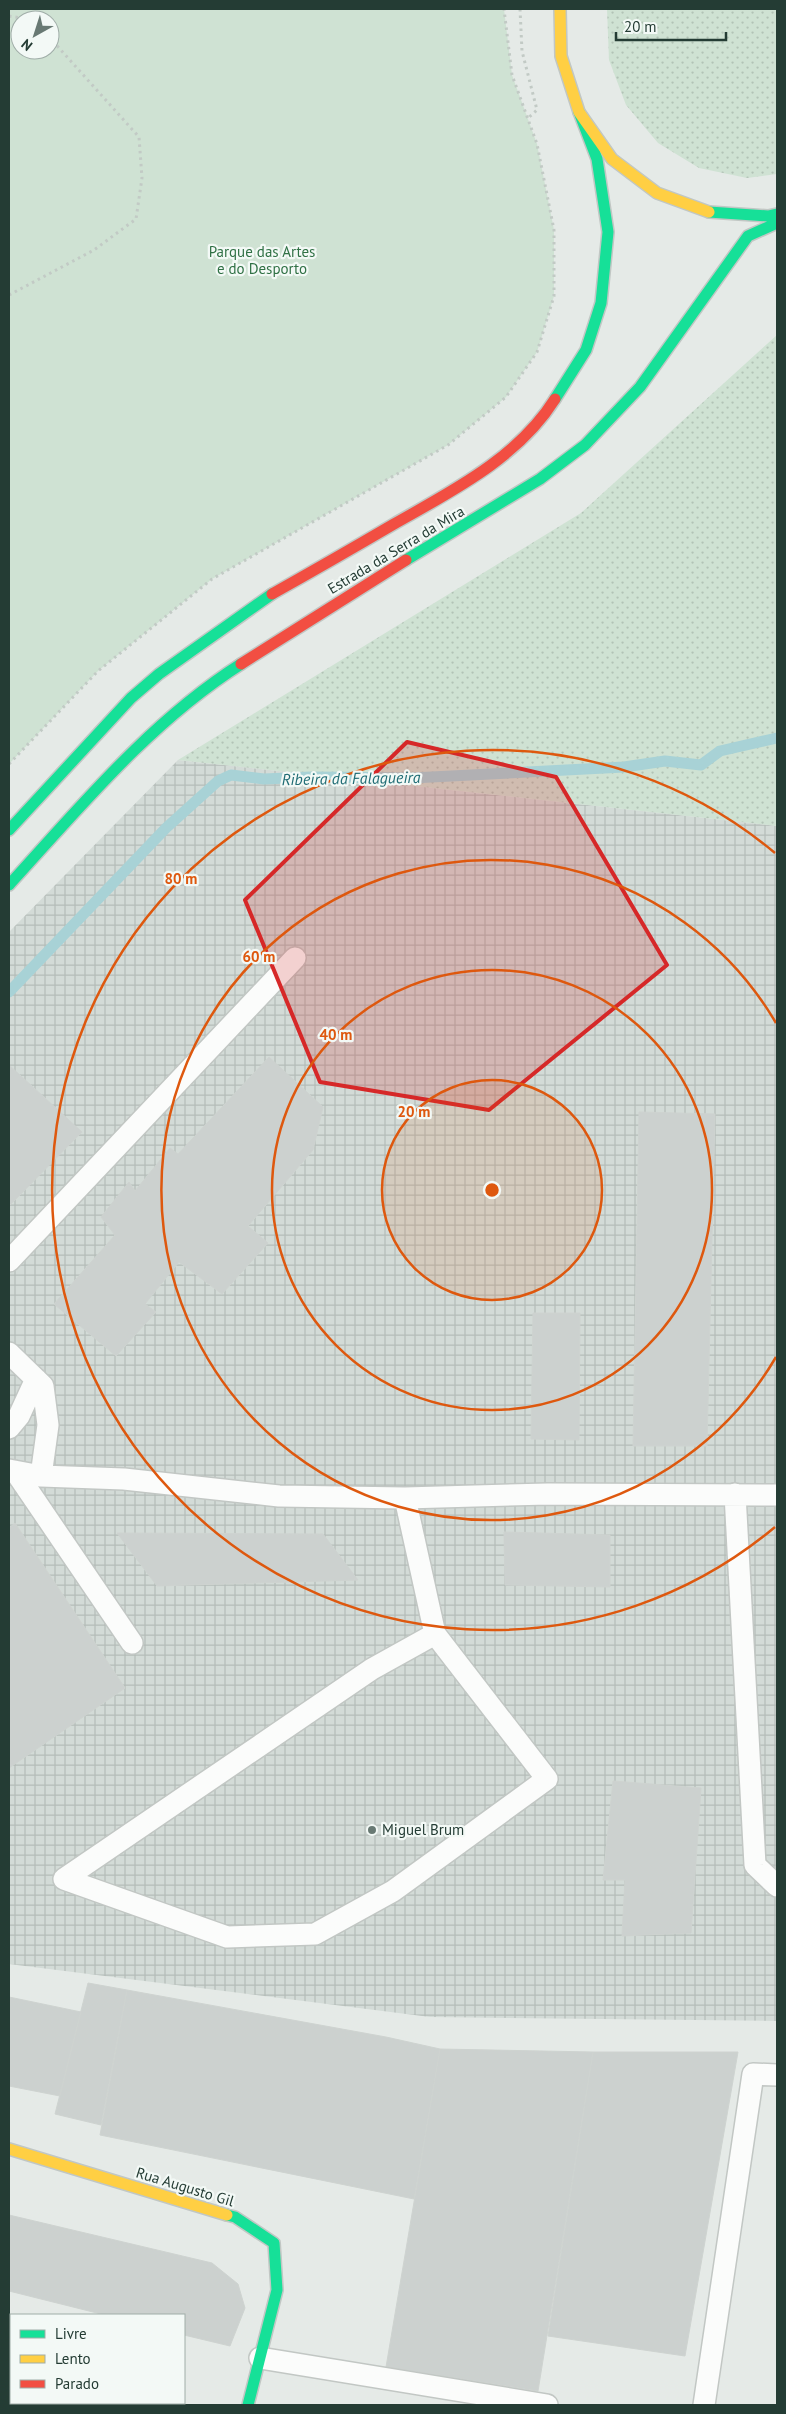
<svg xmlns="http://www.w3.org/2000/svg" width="786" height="2414" viewBox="0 0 786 2414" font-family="'PT Sans',sans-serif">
<defs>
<pattern id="industrial-grid" width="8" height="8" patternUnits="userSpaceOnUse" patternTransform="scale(1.25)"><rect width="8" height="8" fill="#d3dbd7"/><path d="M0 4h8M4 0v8" fill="none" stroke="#b5bdb9"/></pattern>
<pattern id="garden-dots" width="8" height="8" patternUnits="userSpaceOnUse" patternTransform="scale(1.25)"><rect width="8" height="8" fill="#cfe2d3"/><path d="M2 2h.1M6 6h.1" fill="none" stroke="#b2c3b6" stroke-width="1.8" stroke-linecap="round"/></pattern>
</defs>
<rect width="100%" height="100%" fill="#e5eae7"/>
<path fill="url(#industrial-grid)" d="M178 760 777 826V2021L430 2017 9 1964V932Z"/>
<path fill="#cfe2d3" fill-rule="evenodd" d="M9 9H504L512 75 537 144 554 230V296L537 352 506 397 448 445 212 579 98 671 9 764ZM20 20H50V50H20Z"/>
<path fill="url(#garden-dots)" d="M607 9H777V174L747 178 699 168 658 143 626 105 609 60Z
M777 335V826L178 760 581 513Z"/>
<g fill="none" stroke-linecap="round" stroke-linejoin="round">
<path stroke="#a8d2d6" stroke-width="11" d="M9 992 166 828 218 781 231 775 264 779 311 777 412 778 624 767 665 761 701 765 720 751 777 738"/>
</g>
<path fill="#ccd1cf" stroke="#ced3d0" d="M269 1057 323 1107 313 1150 248 1226 268 1243 222 1294 179 1262 145 1304 156 1312 116 1356 54 1304 115 1235 101 1217 129 1182 135 1191 170 1148 178 1154Z
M9 1065 82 1132 9 1206Z
M639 1112 715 1114 707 1446H633Z
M777 1299V1373H776Z
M533 1313H580L579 1440 531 1439Z
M15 1523 125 1688 9 1768V1528Z
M504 1532 610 1535V1587L505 1585Z
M117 1533 323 1534 358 1580 157 1586Z
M613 1781 701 1788 691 1933 622 1936 625 1880H603Z
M88 1983 127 1990 101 2125 55 2114Z
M127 1990 386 2037 440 2049 414 2199 100 2135Z
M9 1997 81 2012 60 2096 9 2086Z
M440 2049 593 2052 538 2391 386 2367Z
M593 2052H738L685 2356 548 2336Z
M9 2215 212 2263 238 2284 245 2308 230 2346 184 2335V2315H105L9 2291Z"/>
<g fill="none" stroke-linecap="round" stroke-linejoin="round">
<defs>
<path id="lane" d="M9 1261 295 958
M9 1353 43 1386 48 1425 41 1476
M9 1428 19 1416 36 1379
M9 1470 41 1476 124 1479 279 1496 405 1498 548 1494 777 1495
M15 1471 132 1643
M735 1494 755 1865 777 1886
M405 1498 435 1634 372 1669 64 1879 227 1937 315 1934 393 1891 547 1779 435 1634
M260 2358 547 2405
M704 2405 753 2074 777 2075"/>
<path id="fast" d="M709 212 768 216 777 214
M555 399 586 350 601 303 608 232 597 159 579 112
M406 560 540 479 585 445 640 387 748 236 777 223
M9 830 131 698 159 674 272 594
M9 885C81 806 150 722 241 664
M227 2215 235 2217 274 2243 277 2290 248 2405"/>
<path id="slow" d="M560 9 561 56 579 112 612 159 657 193 709 212
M9 2149 227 2215"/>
<path id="jam" d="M272 594C313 571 353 548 394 524 452 491 518 458 555 399
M241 664 406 560"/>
</defs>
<use href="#lane" stroke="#c2c7c4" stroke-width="24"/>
<use href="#fast" stroke="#c1c7c4" stroke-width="14"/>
<use href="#slow" stroke="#c1c7c4" stroke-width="14"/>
<use href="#jam" stroke="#c1c7c4" stroke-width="14"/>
<path stroke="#c2cac5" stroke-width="3" stroke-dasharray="2.5 4" stroke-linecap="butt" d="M520 9 522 51 537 110 527 119
M9 16 33 20
M9 295 94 250 136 219 142 178 139 137 50 38
M9 764 98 671 212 579 448 445 506 397 537 352 554 296V230L537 144 512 75 504 9"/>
<use href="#lane" stroke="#fbfcfb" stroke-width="21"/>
<use href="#fast" stroke="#16e098" stroke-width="11"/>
<use href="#slow" stroke="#ffcf43" stroke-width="11"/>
<use href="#jam" stroke="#f24e42" stroke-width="11"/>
</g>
<path fill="#d62828" fill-opacity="0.2" stroke="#d62828" stroke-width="4" stroke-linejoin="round" d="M407 742 556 777 667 965 489 1110 320 1082 245 900Z"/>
<circle cx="492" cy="1190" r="110" fill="#de580e" fill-opacity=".12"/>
<g fill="none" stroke="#de580e" stroke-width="2.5">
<circle cx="492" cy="1190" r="110"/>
<circle cx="492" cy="1190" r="220"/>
<path d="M776 1357A330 330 0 1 1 776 1023"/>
<path d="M775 1527A440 440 0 1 1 775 853"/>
</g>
<circle fill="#687973" stroke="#f3f9f6" stroke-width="2" cx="372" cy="1830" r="5"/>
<g text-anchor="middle" stroke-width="4.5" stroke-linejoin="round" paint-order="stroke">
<g font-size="15" fill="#307145" stroke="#f3f9f6">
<text x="262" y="257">Parque das Artes<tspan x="262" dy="17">e do Desporto</tspan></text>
</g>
<g font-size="15" fill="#243c34" stroke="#f3f9f6">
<text transform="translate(396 550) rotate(-31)" y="5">Estrada da Serra da Mira</text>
<text transform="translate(185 2187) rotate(17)" y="5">Rua Augusto Gil</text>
</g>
<g font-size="15" fill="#243c34" stroke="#f3f9f6" text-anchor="start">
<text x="382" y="1835">Miguel Brum</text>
</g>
<g font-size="16" font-style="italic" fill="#216d75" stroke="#f3f9f6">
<text transform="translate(351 778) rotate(-1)" y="6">Ribeira da Falagueira</text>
</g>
</g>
<circle cx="492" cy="1190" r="8" fill="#de580e" stroke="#f3f9f6" stroke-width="2.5"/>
<g font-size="15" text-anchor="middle" font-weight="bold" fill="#de580e" stroke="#f3f9f6" stroke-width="4.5" stroke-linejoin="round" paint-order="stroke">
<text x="181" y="884">80 m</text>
<text x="259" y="962">60 m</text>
<text x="336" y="1040">40 m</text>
<text x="414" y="1117">20 m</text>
</g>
<rect width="786" height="2414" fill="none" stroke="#243c34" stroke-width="20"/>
<rect x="10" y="2314" width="175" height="90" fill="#f3f9f6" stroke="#a0ada8"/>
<rect x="20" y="2330" width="25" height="8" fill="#16e098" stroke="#a0ada8"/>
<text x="55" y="2339" font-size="15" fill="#243c34">Livre</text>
<rect x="20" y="2355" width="25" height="8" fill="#ffcf43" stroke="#a0ada8"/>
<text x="55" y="2364" font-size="15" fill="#243c34">Lento</text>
<rect x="20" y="2380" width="25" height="8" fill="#f24e42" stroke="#a0ada8"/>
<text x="55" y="2389" font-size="15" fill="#243c34">Parado</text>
<g transform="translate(35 35) rotate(219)"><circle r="24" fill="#f3f9f6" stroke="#a0ada8"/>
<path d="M0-4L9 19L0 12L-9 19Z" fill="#687973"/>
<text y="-8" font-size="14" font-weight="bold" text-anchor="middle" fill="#243c34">N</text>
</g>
<path d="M616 32v8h110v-8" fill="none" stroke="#243c34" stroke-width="2.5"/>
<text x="624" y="32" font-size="15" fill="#243c34" stroke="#f3f9f6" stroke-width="4" paint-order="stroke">20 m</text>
</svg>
